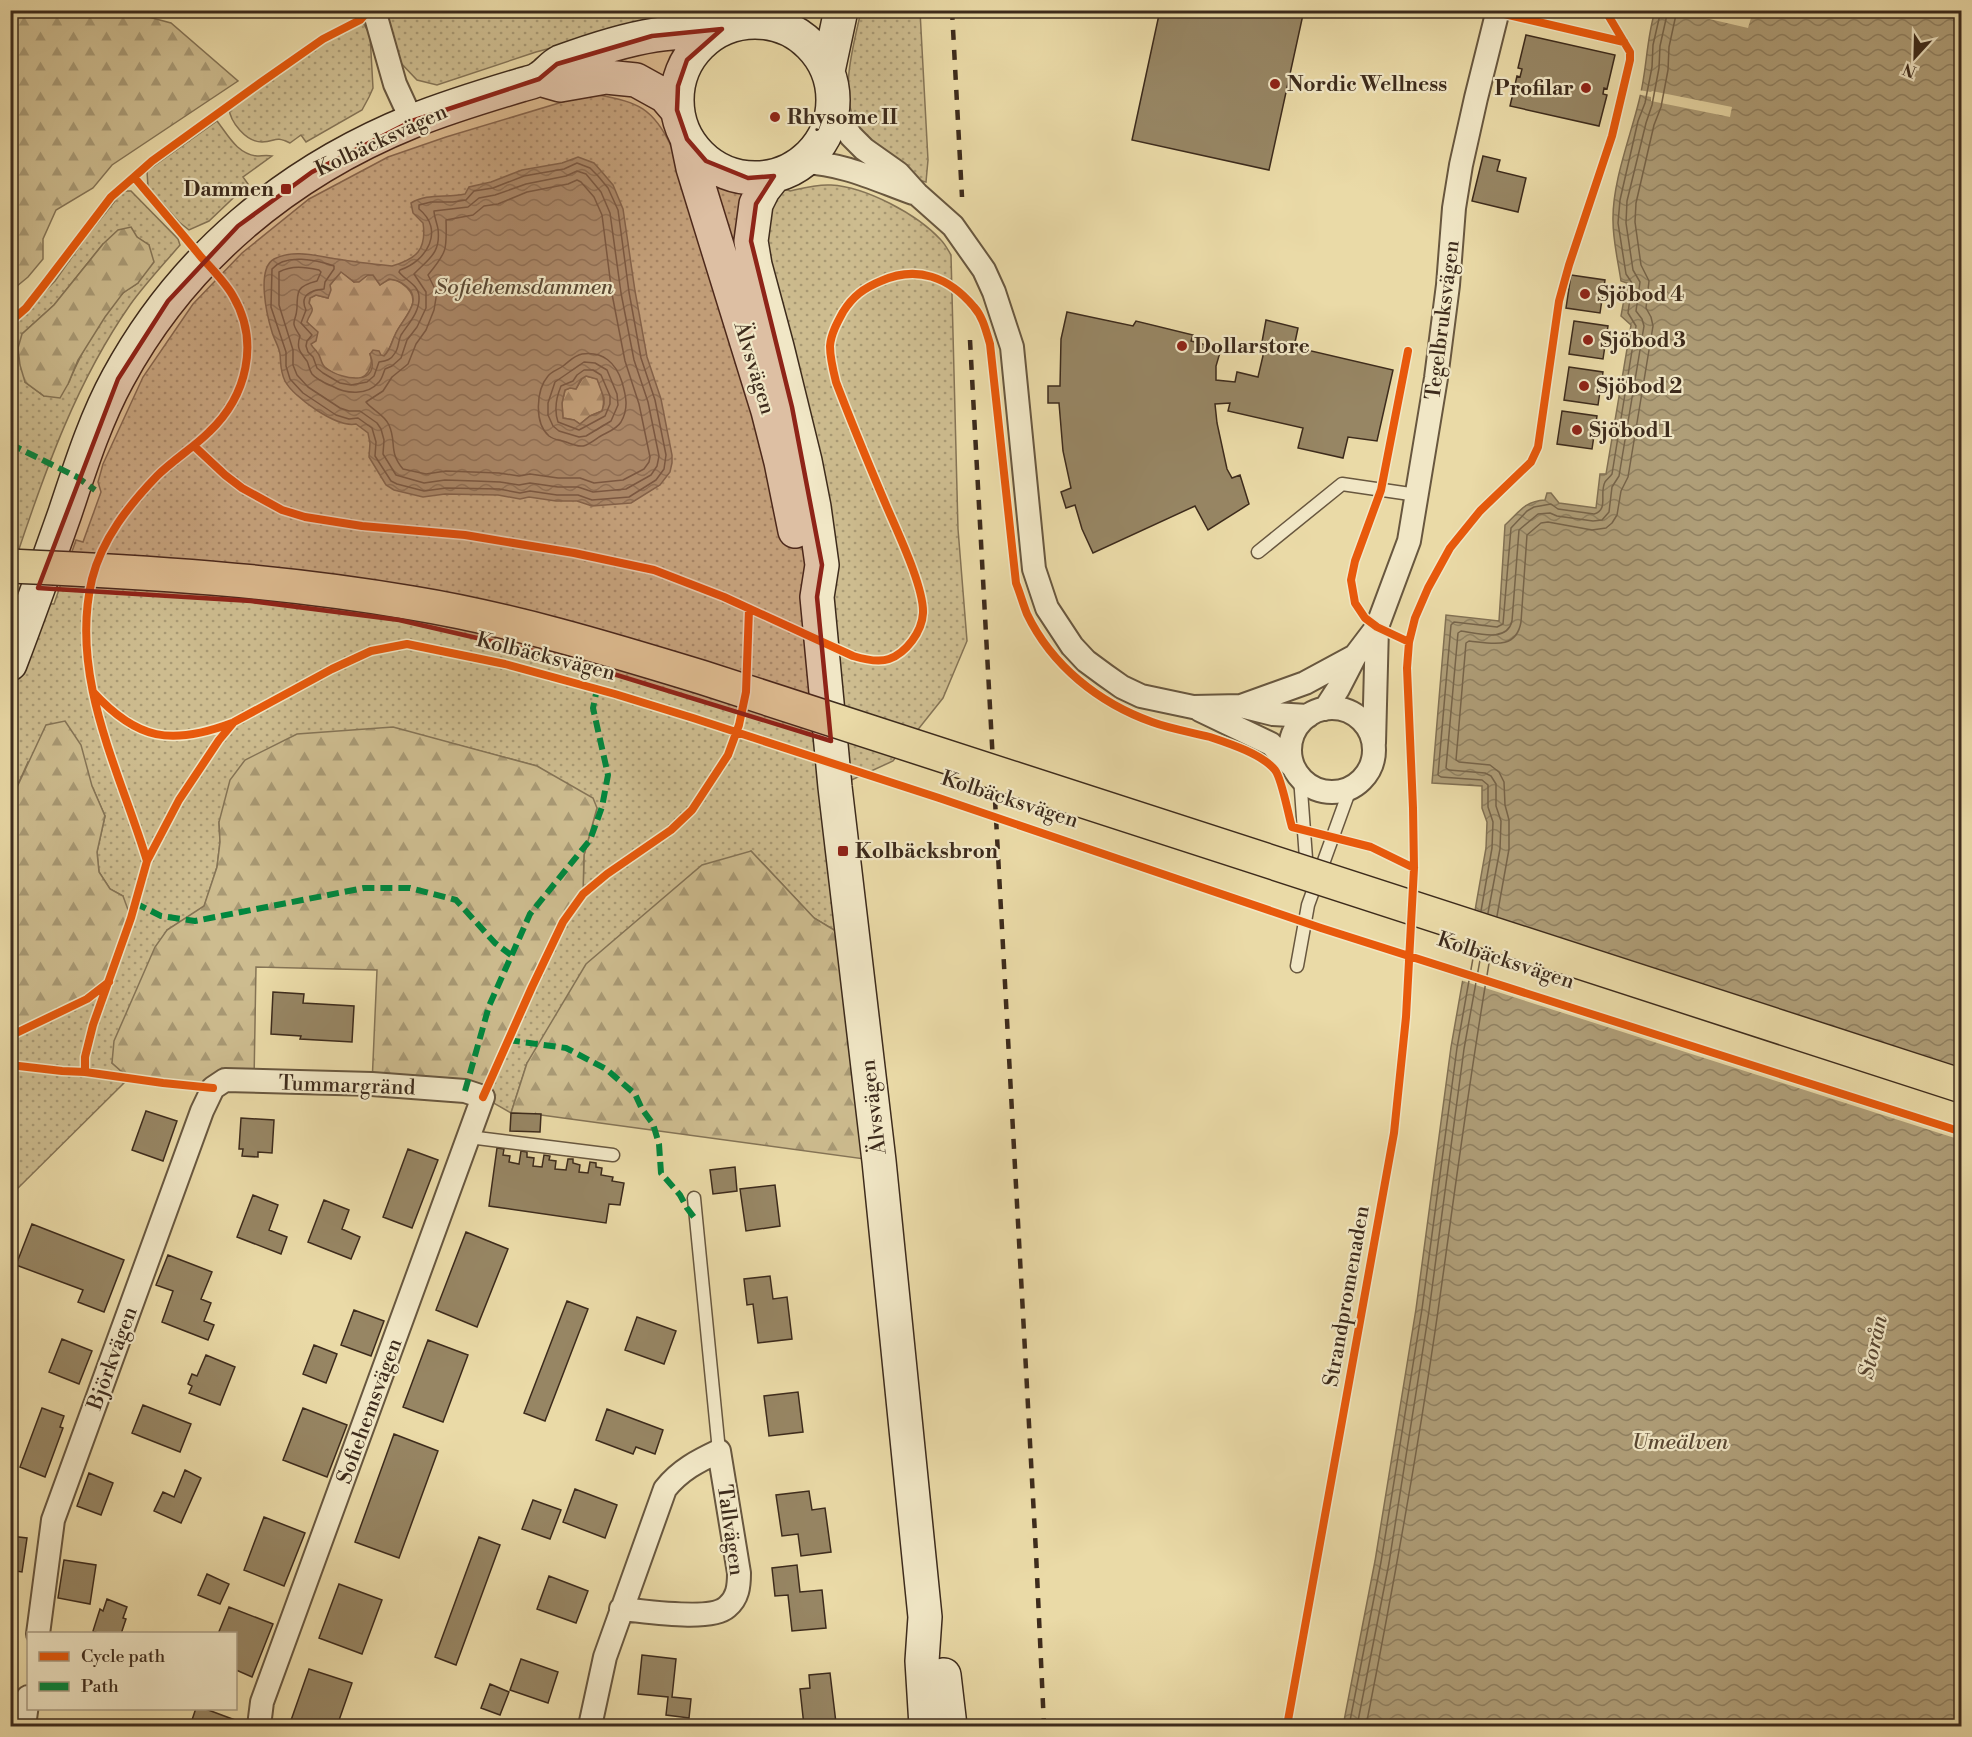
<svg xmlns="http://www.w3.org/2000/svg" width="1972" height="1737" viewBox="0 0 1972 1737" font-family="'Libre Bodoni',serif">
<defs>
<pattern id="grass-dots" width="8" height="8" patternUnits="userSpaceOnUse" patternTransform="scale(1.5)"><rect width="8" height="8" fill="#cdbc8f"/><path d="M2 2h.1M6 6h.1" fill="none" stroke="#a89974" stroke-width="1.8" stroke-linecap="round"/></pattern>
<pattern id="forest-firs" width="22" height="20" patternUnits="userSpaceOnUse" patternTransform="scale(1.5)"><rect width="22" height="20" fill="#cdbc8f"/><path d="M5 1l3.5 6h-7zM16 11l3.5 6h-7z" fill="#a89974"/></pattern>
<pattern id="water-waves" width="16" height="10" patternUnits="userSpaceOnUse" patternTransform="scale(1.5)"><rect width="16" height="10" fill="#af9e78"/><path d="M0 5q4-4 8 0t8 0" fill="none" stroke="#908162"/></pattern>
</defs>
<rect width="100%" height="100%" fill="#eadaa7"/>
<filter id="stains"><feTurbulence type="fractalNoise" baseFrequency=".00333" numOctaves="4"/><feColorMatrix values="0 0 0 0 .2 0 0 0 0 .09 0 0 0 0 .02 0 0 0 .5 -.17"/></filter>
<radialGradient id="worn" r=".72"><stop offset=".6" stop-color="#630" stop-opacity="0"/><stop offset="1" stop-color="#630" stop-opacity=".3"/></radialGradient>
<path fill="url(#grass-dots)" stroke="#857456" stroke-width="1.5" fill-rule="evenodd" d="M388 10 722 11 660 19 536 52 437 85 417 80 399 61 386 14Z
M861 11H920L928 160 926 182C911 179 901 168 888 157 877 148 864 138 856 124 839 92 854 44 861 11Z
M363 23 370 34 373 88 369 97 362 110 306 142 301 135 290 143C274 135 276 142 262 142 246 142 230 122 229 108L307 54 351 27Z
M598 95C637 101 654 109 671 146L790 191C803 188 817 184 831 185 866 187 917 214 941 240 945 244 948 250 951 255L958 529 967 641 943 698 893 761 836 787 854 942 814 918 751 851 527 1063 511 1113 483 1097 548 953 563 922 583 894 584 855 597 808 537 766 393 728 219 822 220 842 217 867 204 907 167 930 112 1063 129 1078 11 1195V1036L59 1013 123 896 110 889 99 872 97 852 105 816 92 786 28 762 11 800V603L54 604 76 540 83 542 101 492 98 482 103 464 143 377 193 304 242 253 309 199 388 157 446 137 579 97Z
M217 121C228 135 237 154 257 156 262 156 266 155 272 156L243 177 248 184 209 221 189 230 179 222 148 187 147 171Z
M123 191H131L178 239 180 245C163 265 145 284 130 305 77 381 46 468 17 555H10V326L55 281 86 237ZM137 237 149 245 138 283C133 287 127 289 122 294 100 315 80 356 68 384L44 396 25 382 22 334 54 305 103 244Z"/>
<path fill="url(#forest-firs)" stroke="#857456" stroke-width="1.5" d="M11 10 126 11 171 23 238 81 112 165 93 188 56 210 43 239V259L28 277 11 291Z
M131 227 137 237 149 245 154 262 138 283 123 293 105 317 78 360 68 384 60 398 44 396 25 382 20 365 18 348 22 334 54 305 103 244 118 230Z
M341 271 354 282 368 275H373L380 285C388 279 393 277 401 283 427 301 404 315 395 335 391 343 391 349 384 356L370 354C376 371 360 386 343 378 336 375 328 370 322 365 320 358 315 354 312 347 309 339 312 329 307 322L310 298 316 295 328 298 330 285Z
M586 376 597 379C602 389 606 400 602 411L590 416 580 424 574 420 563 418 562 403 565 390 570 388 576 389 582 379Z
M65 721 81 745 92 786 105 816 97 852 99 872 110 889 123 896 131 918 109 982 87 999 11 1036V800L46 725Z
M393 727 537 766 593 798 597 808 584 855 583 894 563 922 548 953 483 1097 372 1084 377 970 256 967 254 1081 213 1088 163 1083 129 1078 112 1063 114 1041 155 947 167 930 204 906 217 867 220 842 219 822 230 780 245 760 297 734Z
M751 851 814 918 854 942 879 1161 541 1115 511 1113 527 1063 586 964 702 865Z"/>
<path fill="url(#water-waves)" stroke="#817053" stroke-width="1.5" fill-rule="evenodd" d="M1655 11H1961V1726H1343L1375 1561 1416 1309 1451 1047 1486 848 1487 822 1482 808V786L1432 783 1446 615 1499 621 1505 525C1519 512 1525 501 1545 500L1547 493H1551L1559 503 1596 508 1600 474H1606L1631 325 1621 316 1627 283 1621 281C1618 261 1613 241 1613 221 1612 183 1630 138 1639 101 1647 71 1646 40 1655 11Z
M578 157 594 163 602 172 613 185 623 209 635 291 647 357 661 399 672 455V463L670 472 660 485 631 503 592 506 577 501H556L529 497 520 499 498 495 445 494 423 497 394 490 386 485 369 457 370 443 368 433 356 424C337 428 293 397 285 381 280 371 281 364 280 354 279 347 274 339 272 332 267 316 256 269 274 259 294 249 316 256 337 259 355 262 373 264 392 266 416 259 427 250 423 223L413 213 411 203C427 193 446 198 465 194L469 187 491 182 522 170 562 163ZM341 272 354 282H359L368 275H373L380 285 389 279C396 280 400 281 406 286 425 301 401 320 395 335 391 343 391 349 384 356L381 355 379 351 373 350 370 354C382 386 343 381 326 368 320 364 322 357 317 352 315 349 312 347 311 344L316 341 318 332 307 322C310 312 316 312 309 303L310 298 316 295 328 298 331 290 330 285ZM586 376 597 379 604 398V404L602 411 590 416 580 424 574 420 563 418 562 403 565 390 570 388 576 389 581 379Z"/>
<path fill="#eadaa7" d="M1675 11H1719L1751 18 1748 28Z
M1638 90 1651 92 1652 91 1732 107 1730 117 1651 101V97L1637 94Z
M1471 919 1961 1072V1140L1460 980Z"/>
<g fill="none" stroke-linecap="round" stroke-linejoin="round">
<path stroke="#76644a" stroke-width="1.5" d="M577 163 590 168 598 176 608 188 618 210 629 292 641 358 655 400 666 455 664 469 656 480 629 497 592 500 578 495H557L530 491 520 493 499 489 446 488 424 491 397 484 391 481 375 456 376 442 372 428 358 418 349 419 336 415 303 393 290 379 286 366V352L271 307 272 269C285 253 317 260 334 266V269L325 282 324 289C311 290 299 295 306 310L301 323 312 335 307 341 306 346 308 352 313 357 317 368 323 373 340 383 351 385 367 382 374 376 379 362C386 361 391 360 395 353 399 348 398 341 401 335 408 324 420 312 419 297 419 285 405 280 399 272L400 270C427 261 445 230 419 209V205L431 202H453L466 200 474 191 493 188 524 176 564 169Z
M577 171 586 174 601 192 610 213 621 293 634 360 648 402 659 456 657 466 651 475 626 489 593 492 578 487H558L530 483 519 485 500 482 475 481 445 480 424 483 396 475 383 454 384 440 381 429 377 423 360 411H349L340 408 308 387 297 375 293 365V350L279 305V272C292 265 305 267 319 270L321 272 317 281C297 286 297 291 297 308 296 324 289 319 300 336 296 348 300 352 307 361 309 365 309 370 312 374 317 380 325 383 332 386 346 394 367 396 379 382 382 379 383 374 385 369L392 366 401 358 407 340 417 327 426 308V292L414 274C428 259 441 254 438 229 437 223 434 216 434 211L468 207 479 198 495 195 526 184 566 176Z
M577 180 581 182 594 197 602 215 612 294 625 361 639 404 650 457 649 462 644 469 623 480 594 483 580 478H558L530 474 519 476 499 473 446 471 426 474 403 469C388 451 397 443 389 425 384 414 372 410 366 402L383 391 392 377 408 364 416 344 426 330 434 310 436 298 435 289 428 275C447 252 447 250 446 220L473 215 484 206 498 204 527 192 568 184Z
M582 354C603 351 616 363 622 382 626 396 629 408 621 422 616 430 607 432 599 437 585 447 583 449 566 442 560 440 554 440 549 436 534 423 536 390 548 376 552 371 558 370 563 366 570 361 573 356 582 354Z
M584 362 595 363 607 370 617 394 618 405 611 421 586 436 579 437 559 431 553 426 548 415V403L555 382Z
M584 370H593L601 375 610 396V404L605 416 579 430 558 422C554 410 556 398 561 386L573 381 577 375Z
M1481 911 1492 848 1493 822 1488 807V785L1482 780 1441 777 1438 775 1451 625 1454 622 1497 627 1503 624 1511 528 1527 511 1534 507 1551 504 1558 509 1594 514C1609 510 1599 493 1605 482 1607 479 1610 477 1612 474L1636 326 1628 313 1632 283 1626 274 1618 223 1620 200 1638 121 1645 103 1652 67 1653 45 1661 10
M1488 913 1500 849 1501 821 1496 806V784L1491 776 1485 773 1449 770 1446 768 1458 633 1461 631C1477 633 1507 643 1512 621L1519 530 1538 514 1550 513 1557 516 1593 521 1602 520 1609 512 1612 487 1619 476 1644 326 1642 319 1636 311 1640 282 1633 270 1626 223 1627 201 1646 123 1652 105 1659 68 1660 46 1668 10
M1497 916 1509 849V820L1505 805 1504 782 1499 772 1490 765 1459 762 1456 760 1466 643 1469 641C1490 643 1516 651 1521 622L1527 535 1541 523 1548 522 1592 530 1606 528 1612 523 1617 515 1621 491 1628 477 1653 326 1651 317 1646 308 1649 281 1641 265 1635 222 1636 203 1654 125 1661 107 1668 70 1669 47 1677 10
M1349 1726 1381 1562 1422 1309 1457 1048 1475 947
M1357 1726 1389 1563 1429 1311 1464 1049 1482 949
M1366 1726C1393 1589 1418 1450 1438 1311 1455 1191 1470 1071 1491 952"/>
</g>
<path fill="#978664" stroke="#3d2b1c" stroke-width="1.5" d="M1160 10H1304L1269 170 1132 140Z
M1526 35 1615 55 1607 89 1604 88 1603 94 1607 95 1599 126 1510 106 1517 76 1520 77 1522 69 1518 68Z
M1483 156 1500 160 1497 171 1526 178 1518 212 1472 201Z
M1571 275 1605 280 1600 313 1566 308Z
M1067 312 1133 326 1136 321 1193 335 1191 341 1221 349 1216 366V380L1235 382 1237 372 1258 377 1266 343 1262 342 1266 320 1298 328 1294 347 1393 370 1377 441 1348 437 1343 458 1298 448 1303 428 1228 411 1230 403 1215 404 1217 423 1227 469 1232 478 1240 475 1249 504 1208 530 1195 506 1093 553 1082 529 1075 505 1066 508 1061 492 1071 488 1063 451 1059 403H1048V386H1060L1061 339Z
M1574 321 1608 326 1603 359 1569 354Z
M1569 367 1603 372 1598 405 1564 400Z
M1562 411 1597 416 1592 449 1557 444Z
M273 992 304 994 303 1003 354 1006 352 1042 300 1039 301 1036 271 1034Z
M146 1111 177 1121 163 1161 132 1150Z
M511 1113 541 1114 540 1132 510 1131Z
M241 1118 274 1120 272 1153 258 1152V1157L242 1156 243 1149H239Z
M497 1148 504 1149 503 1155 510 1156 509 1162 519 1164 521 1151 527 1152V1157L534 1158 533 1166 542 1167 544 1155 550 1156 549 1160 556 1161 555 1169 566 1170 568 1159H573V1163L580 1165 579 1172 588 1173 590 1162 596 1163V1167L602 1168 601 1175 613 1177 612 1181 624 1183 620 1205 609 1204 606 1223 489 1206Z
M408 1149 438 1160 412 1228 383 1217Z
M735 1167 737 1191 713 1194 710 1170Z
M775 1185 780 1226 746 1231 740 1189Z
M253 1195 278 1205 269 1230 287 1237 281 1254 237 1237Z
M324 1200 349 1210 342 1229 360 1237 351 1259 308 1242Z
M32 1224 124 1260 104 1312 78 1302 83 1290 16 1265Z
M466 1232 508 1249 477 1327 436 1310Z
M168 1255 212 1272 201 1299 211 1303 204 1321 214 1325 208 1340 162 1322 173 1291 156 1285Z
M770 1276 773 1299 787 1297 792 1339 758 1343 753 1304 747 1305 744 1279Z
M567 1301 588 1309 545 1421 524 1413Z
M354 1310 384 1321 371 1356 341 1345Z
M637 1317 676 1331 664 1364 625 1350Z
M62 1339 92 1351 79 1384 49 1372Z
M428 1340 468 1355 443 1422 403 1407Z
M314 1345 337 1354 326 1383 303 1374Z
M206 1355 235 1367 220 1405 189 1393 192 1386 188 1384 192 1374 197 1376Z
M798 1392 803 1432 769 1436 764 1396Z
M143 1405 191 1424 180 1452 132 1433Z
M42 1408 64 1416 60 1427 63 1428 45 1477 20 1467Z
M303 1408 347 1425 327 1477 283 1460Z
M607 1409 663 1430 655 1454 636 1447 633 1454 596 1440Z
M394 1434 438 1451 399 1558 355 1542Z
M185 1470 201 1478 181 1523 154 1511 163 1492 174 1497Z
M89 1473 113 1483 101 1515 77 1506Z
M575 1489 617 1505 605 1538 563 1522Z
M809 1491 812 1510 825 1508 831 1552 801 1556 798 1534 782 1536 776 1495Z
M533 1500 561 1510 550 1539 522 1529Z
M264 1517 305 1533 284 1586 244 1570Z
M10 1536 27 1538 22 1572 10 1570Z
M479 1537 500 1545 456 1665 435 1657Z
M64 1560 96 1565 90 1604 58 1598Z
M797 1565 800 1592 822 1590 826 1628 792 1631 788 1595 775 1596 772 1568Z
M207 1574 229 1584 220 1604 198 1595Z
M549 1576 588 1591 576 1623 537 1609Z
M339 1584 382 1600 362 1654 319 1638Z
M107 1599 127 1607 123 1618 126 1619 121 1634H100L93 1631 100 1609 103 1611Z
M10 1604 14 1605 12 1618H15L10 1646Z
M229 1607 273 1624 252 1677 236 1670V1634H218Z
M642 1655 676 1659 672 1697 691 1699 689 1718 666 1715 668 1697 638 1694Z
M521 1659 558 1672 548 1703 510 1690Z
M309 1669 352 1683 337 1726H289Z
M830 1673 836 1723 804 1726 800 1689 810 1688 809 1675Z
M490 1684 509 1692 500 1715 481 1708Z
M196 1708H203L235 1720 232 1726H190Z"/>
<g fill="none" stroke-linecap="round" stroke-linejoin="round">
<defs>
<path id="service" d="M1258 552 1342 484 1417 495
M1300 777 1307 872
M1297 966 1308 905 1350 789
M469 1137 613 1155
M694 1198 719 1451"/>
<path id="minor" d="M374 10 395 84 412 121
M833 110 851 136 864 149 898 173 917 194 953 226 984 270 994 292 1012 347 1034 569 1047 608 1072 646 1086 661 1105 675 1122 687 1141 696 1193 707 1241 706 1273 714 1308 716
M803 162C845 164 874 179 913 193
M1241 706 1305 683 1355 656 1377 627 1409 541 1436 378 1448 285 1454 208 1461 165 1476 98 1498 10
M1290 750a42 42 0 1 1 84 0a42 42 0 1 1-84 0Z
M1325 709 1338 689 1355 656
M1200 710 1271 744 1294 768
M1374 743 1377 627
M38 1634 53 1520 202 1111 213 1088 225 1080 372 1084 465 1091 483 1097 262 1702 259 1726
M24 1726 28 1697
M590 1726 605 1657 665 1489C680 1470 698 1461 719 1451L739 1573C739 1586 738 1598 727 1607 710 1622 645 1611 621 1609"/>
<path id="secondary" d="M677 100a78 78 0 1 1 156 0a78 78 0 1 1-156 0Z
M828 71 841 10
M539 79 560 85 606 77 636 80 665 96 677 110
M687 139 693 168 768 411 781 462 795 531
M774 176 763 190 756 204 751 241 755 265 777 347 805 461 814 507 822 565 817 597 835 787 879 1161 925 1617 922 1661 926 1726
M10 664C29 614 47 564 65 513 80 468 95 420 118 378 183 258 287 172 413 121 448 107 484 96 521 85 527 83 535 82 540 78 548 73 552 66 560 62 590 51 623 40 655 35 677 32 700 31 722 29
M944 1675 950 1726"/>
</defs>
<use href="#service" stroke="#68573f" stroke-width="15"/>
<use href="#minor" stroke="#68573f" stroke-width="26"/>
<use href="#secondary" stroke="#3d2b1c" stroke-width="36"/>
<use href="#service" stroke="#f1e7c6" stroke-width="12"/>
<use href="#minor" stroke="#f1e7c6" stroke-width="22"/>
<use href="#secondary" stroke="#f1e7c6" stroke-width="33"/>
<path stroke="#3d2b1c" stroke-width="4.5" stroke-dasharray="10 10" stroke-linecap="butt" d="M952 10 962 197
M970 340 1036 1553 1044 1726"/>
<defs>
<path id="trunk-bridge" d="M10 566C145 572 279 580 412 603 510 619 606 648 701 677L1962 1086"/>
</defs>
<use href="#trunk-bridge" stroke="#3d2b1c" stroke-width="36" stroke-linecap="butt"/>
<use href="#trunk-bridge" stroke="#eadaa7" stroke-width="33"/>
<path stroke="#00873e" stroke-width="6" stroke-dasharray="12 6" stroke-linecap="butt" d="M10 444 77 477 95 490
M135 903 161 916 195 921 364 888H410L456 900 495 943 511 955
M508 1040 566 1048 606 1069 635 1094 642 1109 653 1124 659 1144 661 1173 680 1195 687 1208 696 1220
M465 1091 489 1006 530 914 590 840 602 807 608 775 593 708 597 689"/>
<defs>
<path id="cycleway" d="M1487 10 1624 42
M10 322 26 308 44 285 111 197 134 177
M1408 351 1381 490 1355 561 1351 580 1355 603 1365 618 1377 627 1409 642
M194 446 225 475 242 488 282 510 305 517 362 526 465 535 574 553 654 570 724 597 853 656C863 659 878 663 889 659 906 653 922 632 923 613 924 587 897 531 886 505 869 465 852 424 836 382 833 370 830 358 830 346 831 334 837 323 843 312 853 296 864 288 881 281 917 265 949 277 974 307 983 317 986 331 990 344L1016 583C1020 593 1023 604 1027 614 1052 666 1099 703 1152 722 1171 729 1191 732 1210 737 1228 743 1262 754 1275 770 1282 779 1288 814 1292 827L1371 847 1414 868
M93 692C137 740 171 746 232 723
M147 861C119 769 69 677 92 579 102 539 129 505 157 476 173 460 193 448 209 432 247 396 260 342 233 296 225 282 212 269 201 257 179 230 156 203 134 177L152 161 260 83 323 39 360 20 369 10
M10 1036 87 999 109 982
M10 1065 62 1071 85 1072 163 1083 213 1088
M85 1072V1057L93 1025 131 918 147 861 179 800 219 740 234 722 332 669 371 651 407 644 505 664 615 694 693 718 939 798 1321 928 1962 1132
M483 1097 532 987 563 922 583 894 607 874 671 830 692 810 728 755 739 725 746 692 749 609
M1287 1726 1394 1133 1406 1017 1414 868 1413 808 1407 668 1409 642 1415 618 1428 588 1450 548 1480 511 1531 462 1538 447 1559 301 1569 265 1612 136 1630 60V52L1605 10"/>
</defs>
<use href="#cycleway" stroke="#f1e7c6" stroke-width="11"/>
<use href="#cycleway" stroke="#e8590c" stroke-width="8"/>
</g>
<path fill="#8f2418" fill-opacity="0.2" stroke="#8f2418" stroke-width="4.5" stroke-linejoin="round" d="M722 29 687 60 678 86 677 110 687 139 706 161 748 178 774 176 756 204 751 241 792 407 822 565 817 597 831 741 555 656 399 620 251 601 38 588 118 379 168 301 238 226 312 172 412 121 539 79 557 64 652 36Z"/>
<g fill="#8f2418" stroke="#f1e7c6" stroke-width="2">
<circle cx="1275" cy="84" r="6"/>
<circle cx="1586" cy="88" r="6"/>
<circle cx="775" cy="117" r="6"/>
<rect x="280" y="183" width="12" height="12" rx="3"/>
<circle cx="1585" cy="294" r="6"/>
<circle cx="1588" cy="340" r="6"/>
<circle cx="1182" cy="346" r="6"/>
<circle cx="1584" cy="386" r="6"/>
<circle cx="1577" cy="430" r="6"/>
<rect x="837" y="845" width="12" height="12" rx="3"/>
</g>
<g text-anchor="middle" stroke-width="4.5" stroke-linejoin="round" paint-order="stroke">
<g font-size="21" font-weight="bold" fill="#3d2b1c" stroke="#f1e7c6" text-anchor="start">
<text x="1287" y="91">Nordic Wellness</text>
<text x="1574" y="95" text-anchor="end">Profilar</text>
<text x="787" y="124">Rhysome II</text>
<text x="274" y="196" text-anchor="end">Dammen</text>
<text x="1597" y="301">Sjöbod 4</text>
<text x="1600" y="347">Sjöbod 3</text>
<text x="1194" y="353">Dollarstore</text>
<text x="1596" y="393">Sjöbod 2</text>
<text x="1589" y="437">Sjöbod 1</text>
<text x="855" y="858">Kolbäcksbron</text>
</g>
<g font-size="21" fill="#3d2b1c" stroke="#f1e7c6">
<text transform="translate(381 140) rotate(-25)" y="7">Kolbäcksvägen</text>
<text transform="translate(1442 320) rotate(-83)" y="7">Tegelbruksvägen</text>
<text transform="translate(755 368) rotate(73)" y="7">Älvsvägen</text>
<text transform="translate(546 656) rotate(14)" y="7">Kolbäcksvägen</text>
<text transform="translate(1010 799) rotate(18)" y="7">Kolbäcksvägen</text>
<text transform="translate(1506 960) rotate(18)" y="7">Kolbäcksvägen</text>
<text transform="translate(347 1085) rotate(2)" y="7">Tummargränd</text>
<text transform="translate(873 1107) rotate(-97)" y="7">Älvsvägen</text>
<text transform="translate(1346 1296) rotate(-80)" y="7">Strandpromenaden</text>
<text transform="translate(112 1358) rotate(-70)" y="7">Björkvägen</text>
<text transform="translate(369 1411) rotate(-70)" y="7">Sofiehemsvägen</text>
<text transform="translate(731 1530) rotate(82)" y="7">Tallvägen</text>
</g>
<g font-size="22" font-style="italic" fill="#5a4833" stroke="#f1e7c6">
<text x="524" y="294">Sofiehemsdammen</text>
<text transform="translate(1872 1347) rotate(-77)" y="8">Storån</text>
<text x="1680" y="1449">Umeälven</text>
</g>
</g>
<rect width="1972" height="1737" fill="none" stroke="#eadaa7" stroke-width="36"/>
<rect x="12" y="12" width="1948" height="1713" fill="none" stroke="#3d2b1c" stroke-width="3"/>
<rect x="18" y="18" width="1936" height="1701" fill="none" stroke="#3d2b1c" stroke-width="1.5"/>
<rect x="27" y="1632" width="210" height="78" fill="#f1e7c6" stroke="#a99c82" stroke-width="1.5"/>
<rect x="39" y="1652" width="30" height="9" fill="#e8590c" stroke="#a99c82" stroke-width="1.5"/>
<text x="81" y="1662" font-size="18" fill="#3d2b1c">Cycle path</text>
<rect x="39" y="1682" width="30" height="9" fill="#00873e" stroke="#a99c82" stroke-width="1.5"/>
<text x="81" y="1692" font-size="18" fill="#3d2b1c">Path</text>
<g transform="translate(1915 57) rotate(202)" stroke="#f1e7c6" stroke-width="4.5" paint-order="stroke">
<path d="M0-4.5L10 22L0 15L-10 22Z" fill="#3d2b1c"/>
<text y="-9" font-size="16" font-weight="bold" text-anchor="middle" fill="#3d2b1c">N</text>
</g>
<rect width="100%" height="100%" filter="url(#stains)"/>
<rect width="100%" height="100%" fill="url(#worn)"/>
</svg>
